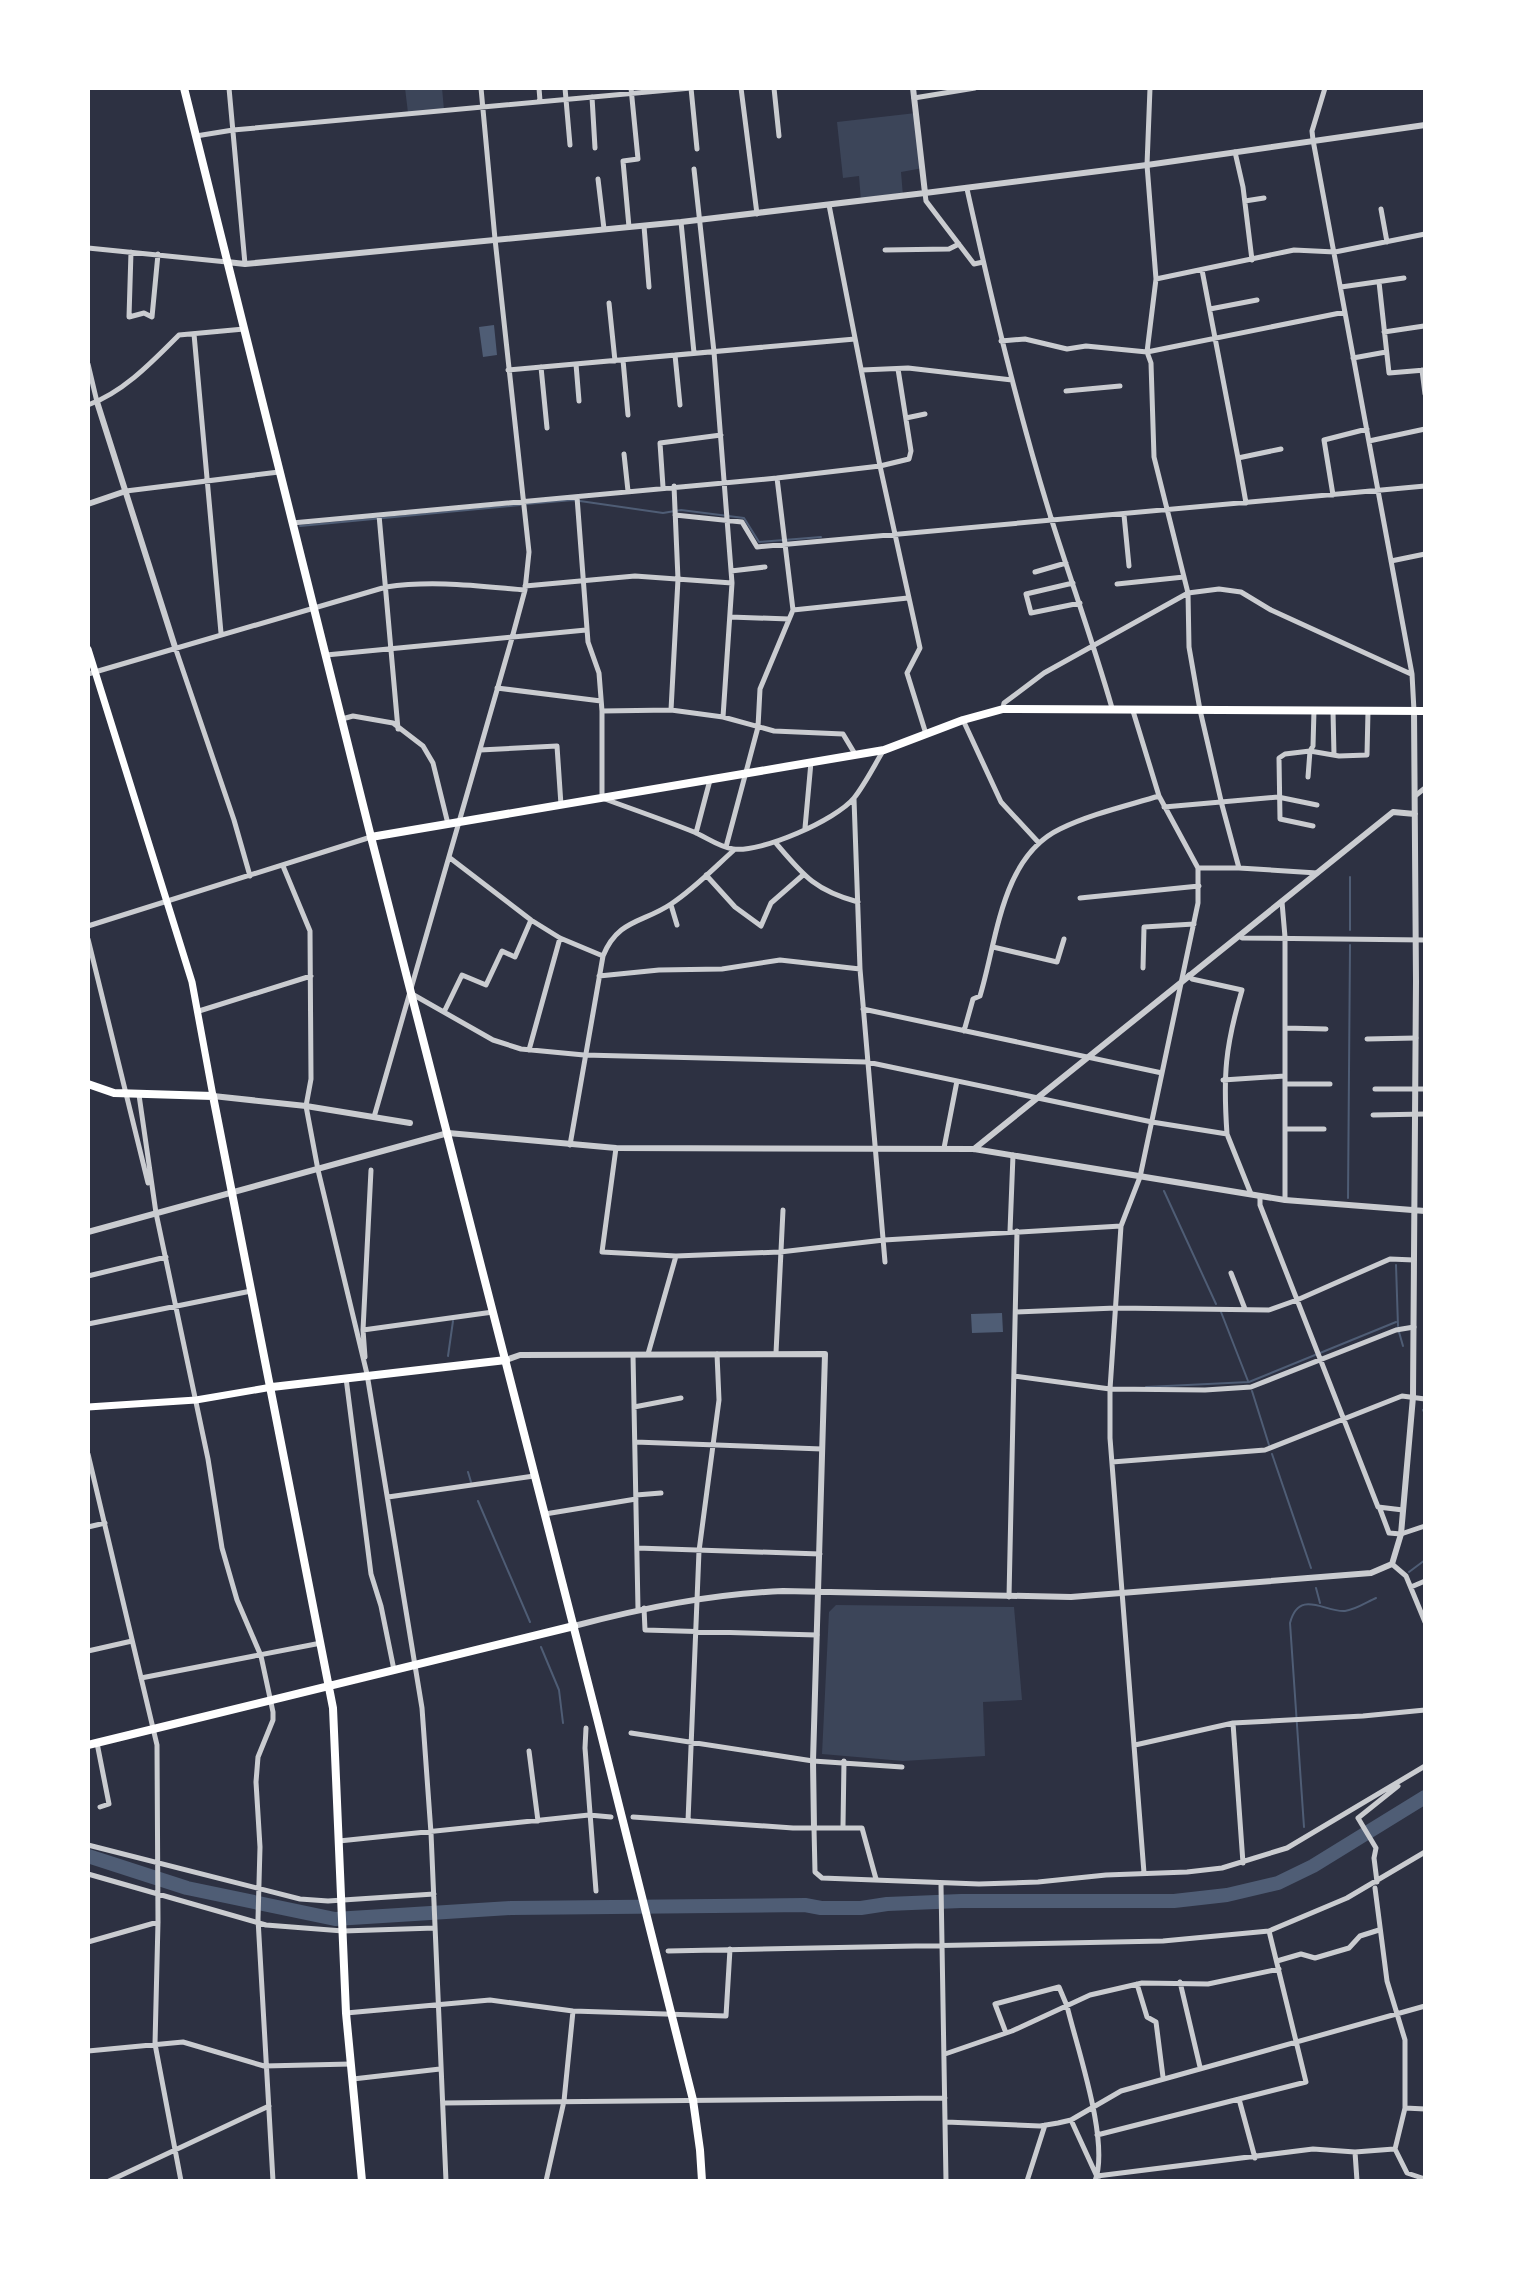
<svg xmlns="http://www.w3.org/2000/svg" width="1513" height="2269" viewBox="0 0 1513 2269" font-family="Overpass,sans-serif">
<rect width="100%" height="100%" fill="#2d3142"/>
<path fill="#3c4559" d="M405 88H442L444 110 408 113Z
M916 113 923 168 901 172 903 196 861 201 859 176 843 178 837 122Z
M836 1605 1014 1607 1022 1700 983 1702 985 1756 903 1761 822 1754 829 1612Z"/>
<path fill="#4f5d75" d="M494 325 497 355 483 357 479 327Z
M1002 1313 1003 1332 972 1333 971 1314Z"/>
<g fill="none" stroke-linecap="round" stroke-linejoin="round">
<path stroke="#4f5d75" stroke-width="2" d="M527 504 573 500 663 513 681 510 744 518 759 542 821 537
M300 526 520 505
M1350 930V877
M1164 1191 1216 1304
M1348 1198 1350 945
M1396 1265 1398 1326
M1221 1312 1248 1381
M1399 1332 1403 1346
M448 1356 453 1321
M1146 1387 1249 1382 1396 1322
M1252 1391 1269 1445
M1423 1410 1425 1414
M1272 1454 1311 1568
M468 1472 471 1482
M478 1501 530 1622
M1409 1572 1425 1560
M1316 1588 1320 1603
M541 1647 559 1690 563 1723
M1304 1827 1290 1623C1299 1588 1326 1613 1345 1611 1355 1610 1367 1602 1376 1598"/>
<path stroke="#4f5d75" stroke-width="14" d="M88 1856 187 1888 335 1919 511 1908 805 1905 821 1908H861L887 1904 961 1901H1174L1227 1895 1278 1883 1313 1866 1425 1797"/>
<path stroke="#caccd0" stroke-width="5" d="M229 88 245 264
M539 88 540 101
M565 88 570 145
M691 88 697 149
M741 88 757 214
M774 88 779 136
M1150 88 1147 165 1156 279 1147 352 1151 363 1154 457 1188 593 1189 647 1200 710 1222 805 1239 868
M1325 88 1312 131 1313 140 1412 674 1414 711
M592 97 595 148
M914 98 975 88
M196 136 233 130 691 88
M1235 152 1243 187 1252 260
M694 169 714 352 732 583 723 717
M598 179 604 229
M967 189C992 301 1018 412 1052 521 1072 584 1094 645 1112 708
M925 193 926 201 974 264 983 262
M1245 201 1264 198
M829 205 880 466 920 648 907 673 926 734
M1381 209 1387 242
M681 222 694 353
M644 226 649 287
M629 227 623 161 638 159 631 88
M88 248 227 262
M885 250 949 249 959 244
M131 252 129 317 144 313 152 317 158 254
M1202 270 1238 458 1281 449
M1156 279 1294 250 1335 252 1425 234
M1379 282 1389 373 1425 370
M1341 287 1404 278
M609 303 615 361
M1210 309 1257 300
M1384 332 1424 326
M194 334 221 633
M1001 341 1025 339 1067 349 1086 346 1147 352 1345 312
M675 355 680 405
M1353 358 1386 352
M623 360 628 415
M88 364 97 402
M576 364 579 401
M541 367 547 428
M508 370 855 339
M862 370 908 368 1012 380
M1422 370 1425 394
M1066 391 1120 386
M88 405C124 392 153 361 179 335L244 329
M906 418 925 414
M1369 441 1425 429
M624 454 628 491
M1238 458 1246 503
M663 487 660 443 721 435
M126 491 279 472
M1333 495 1324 440 1367 429
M577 497 588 642 599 673 602 711V798C632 809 664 820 694 832 706 837 719 847 733 849 761 853 836 820 854 798 865 784 874 766 883 751
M379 515 398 729
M675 515 742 522 757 547 1425 486
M1124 515 1129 566
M292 523 777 478 880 466 909 459 911 451 898 369
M1391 561 1425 554
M731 571 765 567
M1035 572 1066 563
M1073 583 1026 594 1031 613 1080 603
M1117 584 1184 577
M525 586 635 576 732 583
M793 610 908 598
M730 617 789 619
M175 647 234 820 250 876
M326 655 586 630
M88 674 386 587C432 580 478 586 525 590
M497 688 601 701
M1003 708 1004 703 1044 673 1188 593 1219 589 1241 592 1271 610 1411 674
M671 710 678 579 674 486
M602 711 671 710 723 717 774 731 843 734 855 754
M1133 711 1159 796 1198 868V903L1140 1177 1121 1226 1110 1389V1438L1144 1873
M1333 711 1334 755
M342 719 353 716 393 723 423 746 433 763 448 824
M963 720 1001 802 1039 843
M480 750 557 746 561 805
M1308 777 1310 751 1339 756 1367 755 1368 711
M1415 796 1425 788
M854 799 860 969 885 1262
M1164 807 1278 797 1317 805
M1313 826 1280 819 1279 758 1285 754 1310 751 1313 746 1314 710
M805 828 811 762
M696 833 710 780
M775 842C803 875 814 890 858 902
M726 847 758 727 760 689 793 610 777 478
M450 858 531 920 560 938 603 956
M283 866 310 931 311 1079 306 1106 318 1170 367 1374 422 1708 431 1833 446 2181
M1198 868H1239L1317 873
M706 875 735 907 761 926 771 903 803 875
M1080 898 1199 886
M1282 902 1285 937V1200
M671 905 677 925
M88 926 371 837
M1239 936 1242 938 1425 940
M88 939 148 1183
M993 947 1057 962 1064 939
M1143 968 1144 927 1194 924
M1189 975 1192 979 1242 990C1225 1047 1223 1076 1227 1134
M599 976 659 970 722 969 780 960 860 969
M412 994 493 1040 521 1049 584 1055 867 1062 1152 1122 1227 1134 1251 1194
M863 1009 1162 1073
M445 1010 462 975 486 985 502 951 515 957 531 920
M199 1011 311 976
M1285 1028 1326 1029
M964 1031 973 999 980 996C997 941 1001 857 1060 829 1091 814 1126 806 1159 796
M1367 1039 1416 1038
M529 1050 560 938
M1223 1080 1285 1076
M1285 1084H1330
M1375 1089H1425
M139 1095 156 1213 208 1459 222 1548 237 1600 261 1656 273 1712V1720L258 1757 256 1782 260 1847 258 1919 273 2181
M1373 1115 1425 1114
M374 1117 512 638 525 590 529 552 495 239 481 88
M1285 1129H1324
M570 1145 603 956C618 919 643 923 671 904 694 889 714 868 734 850
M616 1148 602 1252 676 1256 780 1252 884 1240 1121 1226
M944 1148 957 1081
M1260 1196V1205L1378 1507 1403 1510
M1010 1231 1013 1155
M1231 1273 1245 1309
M88 1276 166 1257
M1016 1312 1116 1308 1269 1310 1297 1300 1390 1259 1414 1260
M88 1324 251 1291
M363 1330 493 1312
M776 1353 783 1210
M648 1354 676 1256
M633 1355 638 1609
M365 1357 363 1330 371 1170
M1014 1376 1110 1389 1205 1390 1251 1387 1396 1330 1414 1327
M346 1378 371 1574 381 1606 394 1670
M634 1407 681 1398
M635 1442 822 1449
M88 1454 157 1745 158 1922 155 2044 181 2181
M1112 1462 1265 1450 1402 1396 1425 1399
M636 1495 661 1493
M388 1497 534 1476
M1380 1509 1389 1533 1401 1534 1425 1526
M545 1514 636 1499
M88 1527 105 1523
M637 1548 820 1554
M1392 1564 1406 1576 1425 1622
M1411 1587 1425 1581
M1009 1597 1017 1231
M644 1608 645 1630 817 1635
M88 1651 132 1641
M141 1678 321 1643
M1233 1723 1243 1863
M586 1728 585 1748 596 1891
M631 1733 813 1761 902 1767
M97 1743 109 1804 100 1807
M1135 1745 1233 1723 1363 1716 1425 1710
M529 1751 538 1821
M633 1817 793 1828H862L876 1879
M688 1821 699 1551 719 1400 717 1354
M843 1826 844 1761
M814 1828 815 1872 822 1878 979 1884 1038 1882 1106 1875 1187 1872 1222 1868 1287 1848 1425 1766
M339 1841 589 1815 611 1817
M88 1845 300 1899 328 1901 434 1894
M88 1874 266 1925 343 1931 435 1928
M1377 1882 1374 1858 1376 1848 1358 1818 1398 1786
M941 1885 946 2181
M1375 1888 1387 1981 1405 2040V2108L1395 2149 1407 2173 1425 2179
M88 1942 158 1922
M668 1951 1163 1941 1269 1931 1347 1898 1425 1852
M1277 1961 1301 1954 1315 1958 1349 1948 1360 1936 1379 1930
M1180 1982 1200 2067
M1137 1984 1147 2017 1156 2022 1163 2077
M346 2013 490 2000 573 2011 726 2016 730 1949
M1006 2033 995 2004 1059 1987 1067 2006C1077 2048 1110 2142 1095 2181
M88 2051 183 2042 264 2066 351 2064
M945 2054 1012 2031 1090 1995 1142 1983 1208 1984 1279 1969
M353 2079 440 2069
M1239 2099 1255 2158
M443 2103 945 2098
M1405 2108 1425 2109
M1071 2120 1099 2181
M946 2122 1040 2126 1058 2123 1071 2120 1121 2091 1425 2006
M1097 2135 1306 2082 1269 1931
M1355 2152 1357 2181
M1097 2176 1313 2149 1355 2152 1394 2149
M109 2181 269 2106
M546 2181 564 2101 573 2011
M1027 2181 1045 2125"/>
<path stroke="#caccd0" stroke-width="6" d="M925 193 1147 165 1425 125
M227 262 245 264 681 222 925 193 913 88
M97 402 175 647
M88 504 126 491
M213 1096 306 1106 410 1123
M974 1149 1393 812 1415 814
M88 1232 448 1133 616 1148 974 1149 1285 1200 1425 1211
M506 1360 520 1355 825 1354 813 1761 814 1828
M574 1626C643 1608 711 1594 783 1591L1071 1597 1371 1573 1392 1564 1401 1534 1413 1397 1416 981 1414 711"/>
<path stroke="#fff" stroke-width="7" d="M88 649 192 982 213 1096
M88 1407 196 1400 272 1387"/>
<path stroke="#fff" stroke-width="8" d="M371 837 884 750 963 720 1003 709 1425 711
M88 1084 114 1093 213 1096 333 1708 346 2013 362 2181
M272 1387 506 1360
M88 1745 574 1626"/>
<path stroke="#fff" stroke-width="8" d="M184 88 371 837 597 1718 693 2100 700 2150 702 2181"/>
</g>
<rect width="1513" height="2269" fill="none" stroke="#ffffff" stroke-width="180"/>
</svg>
